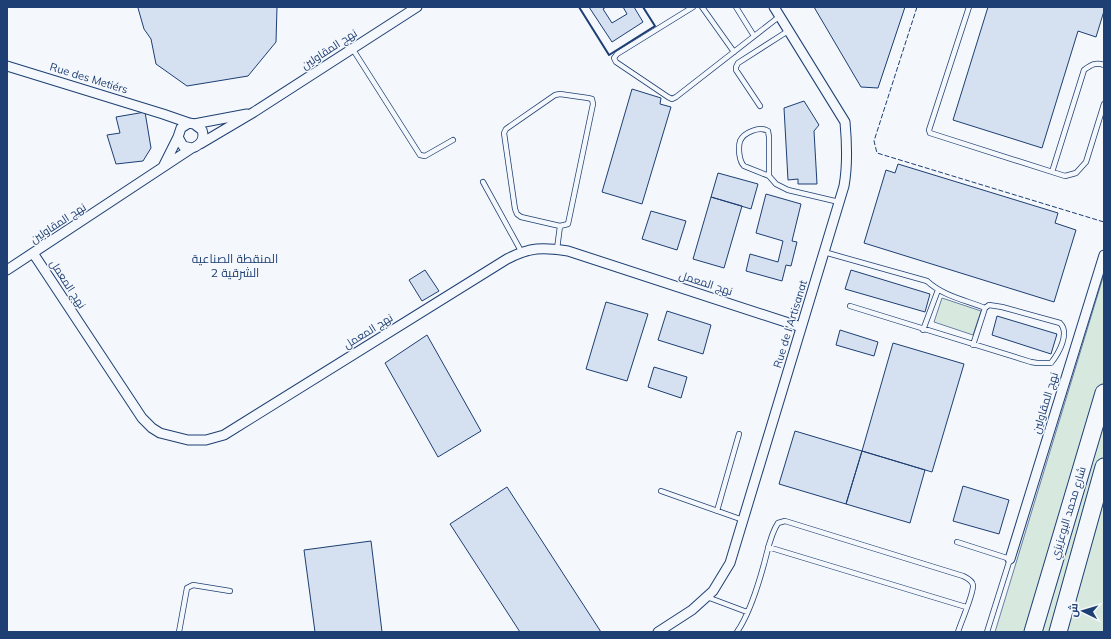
<svg xmlns="http://www.w3.org/2000/svg" width="1111" height="639" viewBox="0 0 1111 639" font-family="Mulish,Cairo,sans-serif">
<rect width="100%" height="100%" fill="#f4f7fb"/>
<path fill="#d7e8df" stroke="#687fa3" d="M1104 274V632H995Z
M942 298 981 311 973 335 934 322Z"/>
<path fill="#d5e0f0" stroke="#1d3f73" d="M139 7H277L276 42 248 76 187 86 156 64 151 39 144 29 138 8Z
M589 7H606L603 9 612 23 627 14 623 7H634L643 22 612 42Z
M814 7H905L878 88 861 87Z
M988 7H1104V11L1096 37 1078 31 1042 148 953 120Z
M632 89 661 98 660 104 671 107 642 204 602 192Z
M804 101 819 125 814 131 817 184H798V179L788 180 784 108Z
M145 112 151 148 143 161 116 164 107 135 120 133 116 117Z
M898 164 1058 213 1055 223 1076 230 1054 302 864 243 886 170 895 173Z
M718 173 758 184 751 209 711 197Z
M766 194 801 204 792 241 797 242 791 266 786 265 782 281 746 271 750 254 778 262 783 241 756 233Z
M711 197 742 206 724 268 693 259Z
M651 211 686 221 677 250 642 239Z
M425 270 439 291 422 301 409 280Z
M851 270 930 294 925 312 845 289Z
M606 302 648 314 627 381 586 369Z
M667 311 711 325 703 354 658 340Z
M997 316 1057 334 1051 354 992 335Z
M840 330 878 342 874 356 836 345Z
M427 335 481 431 438 457 385 363Z
M893 343 964 364 932 472 862 451Z
M654 367 687 377 681 398 648 387Z
M795 431 862 451 846 504 779 484Z
M862 451 925 470 910 523 846 504Z
M963 486 1009 500 999 534 953 521Z
M507 487 601 632H520L450 524Z
M371 541 382 632H315L304 550Z"/>
<g fill="none" stroke-linecap="round" stroke-linejoin="round">
<defs>
<path id="lane" d="M693 7 617 54 614 58 616 62 668 97 672 99 676 97 780 16
M702 7 734 52
M736 7 754 36
M969 7 929 130 930 133 1065 176 1076 173 1086 162 1104 104
M352 48 420 155 425 156 453 140
M760 106 736 70V67L738 63 788 31
M1052 172 1084 70C1091 65 1095 62 1104 65
M769 176V137L768 131C760 126 744 132 740 141 738 148 739 161 744 166L769 176 776 184 788 190 839 202
M483 182 521 251
M557 249 560 226 521 217 517 214 515 209 504 133 506 129 555 95 560 94 588 98 592 99 593 104 568 224 560 226
M824 252 927 281C943 296 965 300 985 308
M850 306 1031 362 1037 363H1051C1059 353 1070 333 1060 323L1002 307 989 305 985 308 973 345
M923 330 938 290
M661 491 743 520
M717 511 739 434
M957 542 1010 559 987 632
M768 547 966 607
M707 597 747 612
M179 632 187 588 193 585 230 591
M737 632C750 613 758 586 764 564 768 550 770 535 778 523L785 521 963 576C967 578 972 580 973 585 974 593 961 622 958 632"/>
<path id="street" d="M7 66 163 114 189 123 194 124 202 130C205 139 201 145 192 148L183 146 178 137 181 128 189 123
M194 124 247 114
M200 144 254 112 417 7
M163 167 178 137
M33 253 142 418 152 428 160 433 188 440H206L224 435 507 259C530 247 543 247 568 251L801 327
M7 270 192 148
M1010 559 1104 255
M658 632 692 610 713 591 730 563 844 186C848 164 847 144 845 122L774 7"/>
<path id="highway" d="M1033 632 1104 393
M1058 632 1104 467"/>
</defs>
<use href="#lane" stroke="#1d3f73" stroke-width="6"/>
<use href="#street" stroke="#1d3f73" stroke-width="11"/>
<use href="#highway" stroke="#1d3f73" stroke-width="19"/>
<use href="#lane" stroke="#f4f7fb" stroke-width="4.5"/>
<use href="#street" stroke="#f4f7fb" stroke-width="9"/>
<use href="#highway" stroke="#f4f7fb" stroke-width="17"/>
<path stroke="#1d3f73" stroke-width="1" stroke-dasharray="5 2" stroke-linecap="butt" d="M917 7 874 141 877 153 1104 222"/>
<path stroke="#1d3f73" stroke-width="2" d="M579 7 609 55 655 26 643 7"/>
</g>
<g text-anchor="middle" stroke-width="3" stroke-linejoin="round" paint-order="stroke">
<g font-size="11" fill="#1d3f73" stroke="#f4f7fb">
<text transform="translate(329 49) rotate(-33)" y="4">نهج المقاولين</text>
<text transform="translate(89 78) rotate(17)" y="4">Rue des Metiérs</text>
<text transform="translate(58 223) rotate(-33)" y="4">نهج المقاولين</text>
<text transform="translate(706 283) rotate(18)" y="4">نهج المعمل</text>
<text transform="translate(68 284) rotate(57)" y="4">نهج المعمل</text>
<text transform="translate(790 324) rotate(-73)" y="4">Rue de l'Artisanat</text>
<text transform="translate(368 331) rotate(-32)" y="4">نهج المعمل</text>
<text transform="translate(1045 403) rotate(-73)" y="4">نهج المقاولين</text>
<text transform="translate(1068 513) rotate(-73)" y="4">شارع محمد البوعزيزي</text>
</g>
<g font-size="12" fill="#1d3f73" stroke="#f4f7fb">
<text x="235" y="263">المنقطة الصناعية<tspan x="235" dy="14">الشرقية 2</tspan></text>
</g>
</g>
<rect width="1111" height="639" fill="none" stroke="#1d3f73" stroke-width="16"/>
<g transform="translate(1083 611) rotate(275)" stroke="#f4f7fb" stroke-width="3" paint-order="stroke">
<path d="M0-3L7 15L0 10L-7 15Z" fill="#1d3f73"/>
<text y="-6" font-size="11" font-weight="bold" text-anchor="middle" fill="#1d3f73">ش</text>
</g>
</svg>
